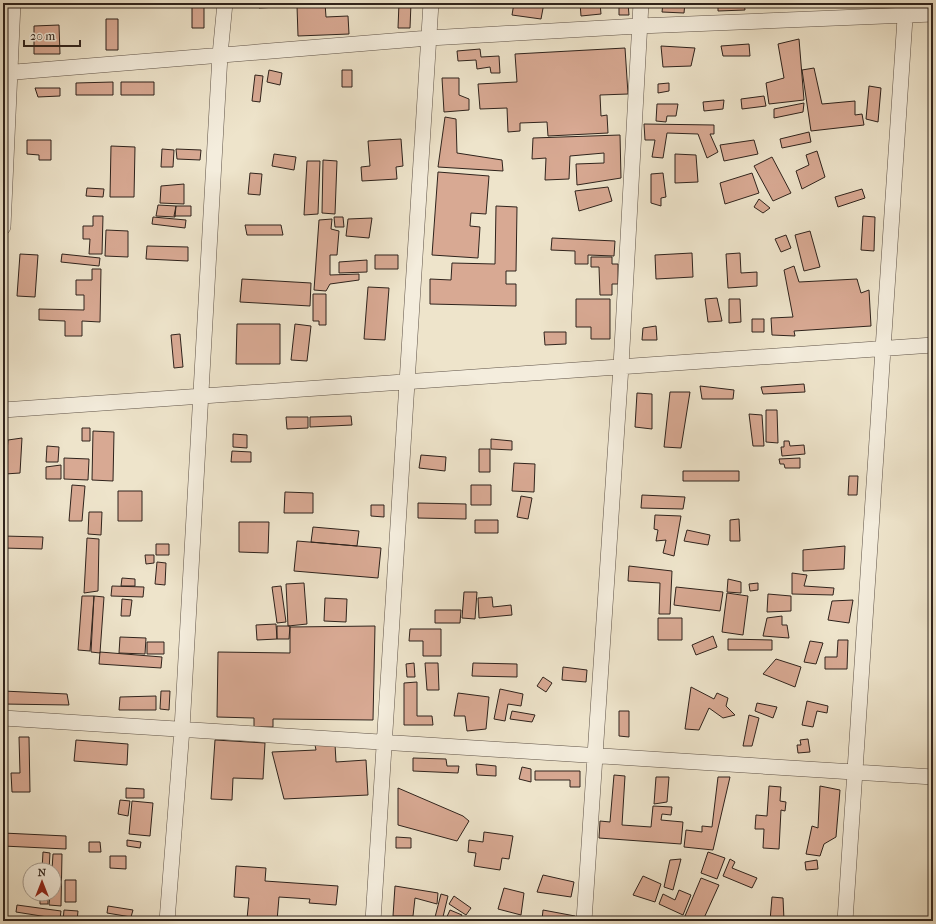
<svg xmlns="http://www.w3.org/2000/svg" width="936" height="924" viewBox="0 0 936 924" font-family="'IM FELL French Canon',serif">
<rect width="100%" height="100%" fill="#eee4cb"/>
<filter id="stains"><feTurbulence type="fractalNoise" baseFrequency=".005" numOctaves="4"/><feColorMatrix values="0 0 0 0 .2 0 0 0 0 .09 0 0 0 0 .02 0 0 0 .5 -.17"/></filter>
<radialGradient id="worn" r=".72"><stop offset=".6" stop-color="#630" stop-opacity="0"/><stop offset="1" stop-color="#630" stop-opacity=".3"/></radialGradient>
<path fill="#d8a993" stroke="#2f231c" d="M192 3H204V28H192Z
M259 3H325L326 17 348 16 349 34 298 36 297 6 259 8Z
M399 3H411L410 28H398Z
M514 3H544L541 19 512 15Z
M580 3H600L601 14 581 16Z
M619 3H628L629 15H619Z
M663 3H685L684 13 662 12Z
M718 3H744L745 10 718 11Z
M106 19H118V50H106Z
M59 25 60 54H34V26Z
M799 39 804 100 769 104 766 83 784 78 778 44Z
M749 44 750 56H723L721 46Z
M661 46 695 48 691 66 663 67Z
M625 48 628 94 600 95 601 116 607 115 608 133 548 136 547 122 520 123V131L508 132 507 108 480 109 478 84 517 82 515 54Z
M480 49 481 57 499 56 500 73H491L490 67 477 69 476 60 458 61 457 51Z
M814 68 822 104 855 101V115L862 114 864 125 811 131 802 70Z
M269 70 282 73 280 85 267 82Z
M342 70H352V87H342Z
M255 75 263 76 260 102 252 101Z
M442 78H459V95L469 99V110L444 112Z
M113 82V95H76V83Z
M121 82H154V95H121Z
M669 83V91L658 93V84Z
M869 86 881 88 878 122 866 119Z
M35 88H60V96L38 97Z
M764 96 766 106 742 109 741 99Z
M724 100 723 109 704 111 703 102Z
M804 103 803 112 774 118V109Z
M657 104H678L676 116H667L666 122 656 121Z
M445 117 456 119 457 153 502 160 503 171 438 167Z
M644 124 714 125V134H710L718 152 707 158 698 134 667 133 663 158 652 157 655 140H645Z
M809 132 811 142 782 148 780 139Z
M620 135 621 178 577 185 576 164 604 163V153L570 156 569 179 545 180 546 158 532 159 533 138Z
M401 139 403 166 396 167 397 179 362 181 361 167 370 166 368 141Z
M27 140H51V160H39V155L27 154Z
M754 140 758 154 724 161 720 145Z
M111 146 135 147 134 197H110Z
M162 149 174 150 173 167H161Z
M176 149 201 150 200 160 177 159Z
M817 151 825 177 802 189 796 171 809 165 806 155Z
M274 154 296 157 294 170 272 166Z
M675 154 696 155 698 182 675 183Z
M772 157 791 193 773 201 754 166Z
M323 160 337 161 335 214 322 213Z
M307 161H320L318 214 304 215Z
M438 172 489 176 486 214 471 213 470 226 480 227 478 258 432 255Z
M250 173 262 174 260 195 248 194Z
M663 173 666 197 661 198V206L651 203V174Z
M752 173 759 193 725 204 720 183Z
M184 184V204L160 203 161 186Z
M608 187 612 201 579 211 575 191Z
M87 188 104 189 103 197 86 196Z
M862 189 865 198 838 207 835 197Z
M759 199 770 208 763 213 754 207Z
M158 205 176 206 175 217 156 216Z
M176 206H191V216H174Z
M496 206 517 207 516 271H506V284H516V306L430 304V279L451 280 452 263 495 264Z
M93 216H103L102 254H89L90 239H83V226H93Z
M863 216 875 217 874 251 861 250Z
M153 217 186 220 185 228 152 224Z
M334 217H343L344 227H335Z
M372 218 369 238 346 236 348 219Z
M332 219 331 229 339 231 337 255H330V275L359 274V280L330 284 326 291 314 290 319 220Z
M245 225H281L283 235H247Z
M106 230 128 231V257L105 256Z
M810 231 820 267 804 271 795 235Z
M786 235 791 248 781 252 775 239Z
M552 238 615 241 614 256 588 255V264H575V251L551 250Z
M147 246 188 247V261L146 259Z
M692 253 693 277 656 279 655 255Z
M740 253 741 273 757 272V286L728 288 726 254Z
M20 254 38 255 35 297 17 296Z
M62 254 100 258 99 266 61 262Z
M375 255H398V269H375Z
M591 257H612V264H618V284H612V295H600L599 267H591Z
M367 260V272L339 273V262Z
M794 266 799 282 857 279 861 293 869 290 871 326 794 331 795 336 772 335 771 318 793 317 784 270Z
M92 269H101L100 322 82 321V336H65V321L39 320V309L84 310V295H76V280H92Z
M242 279 311 283 310 306 240 302Z
M368 287 389 288 385 340 364 339Z
M313 294H326V325H319V321H313Z
M717 298 722 321 708 322 705 299Z
M576 299H610V339H591V327H576Z
M729 299H740L741 322 729 323Z
M752 319H764V332H752Z
M237 324H280V364H236Z
M295 324 311 326 307 361 291 360Z
M656 326 657 340H642L643 328Z
M544 332H566V344L545 345Z
M180 334 183 367 174 368 171 335Z
M804 384 805 392 763 394 761 387Z
M700 386 734 390 733 399H702Z
M670 392H690L681 448 664 447Z
M637 393 652 394V429L635 427Z
M766 410H777L778 443 766 442Z
M749 414 762 415 764 446H753Z
M351 416 352 425 310 427V417Z
M286 417H308V428L287 429Z
M82 428H90V441H82Z
M93 431 114 432 113 481 92 480Z
M233 434 247 435V448L233 447Z
M22 438 20 473 5 474 8 440Z
M491 439 512 441V450L491 449Z
M784 441H789L790 446 804 445 805 454 782 456 781 447H784Z
M47 446 59 447 58 462H46Z
M479 449H490V472H479Z
M232 451 251 452V462H231Z
M421 455 446 457 445 471 419 468Z
M64 458 89 459 88 480 64 479Z
M800 458V468H785L784 464H780L779 459Z
M514 463 535 464 534 492 512 491Z
M61 465V479H46V467Z
M683 471H739V481H683Z
M849 476H858L857 495H848Z
M72 485 85 486 82 521H69Z
M471 485H491V505H471Z
M118 491H142V521H118Z
M285 492 313 493V513H284Z
M642 495 685 497 683 509 641 508Z
M521 496 532 498 528 519 517 517Z
M418 503 466 504V519L418 518Z
M371 505H384V517L371 516Z
M89 512H102L101 535 88 534Z
M655 515 681 516 674 556 663 553 666 540 656 541 658 530 654 529Z
M739 519 740 541H730V520Z
M475 520H498V533H475Z
M239 522H269L268 553 239 552Z
M313 527 359 531 357 546 311 542Z
M687 530 710 535 708 545 684 541Z
M3 536 43 537 42 549 3 548Z
M87 538 99 539 98 591 84 593Z
M297 541 381 548 378 578 294 571Z
M156 544H169V555H156Z
M845 546 844 569 803 571V550Z
M145 555H154V563L146 564Z
M157 562 166 563 165 585 155 584Z
M629 566 672 571 670 614H659L660 583 628 581Z
M792 573 807 575 804 586 834 588 833 595 792 594Z
M122 578 135 579V586H121Z
M728 579 741 582V593L727 592Z
M304 583 307 624 288 626 286 584Z
M758 583V590L750 591 749 584Z
M112 586 144 587 143 597 111 596Z
M281 586 286 622 277 623 272 587Z
M676 587 723 592 720 611 674 605Z
M464 592H477L475 619 462 618Z
M727 593 748 596 743 635 722 632Z
M768 594 791 596V611L767 612Z
M82 596H94L90 651 78 650Z
M94 596 104 597 100 653 91 652Z
M492 597 493 607 511 605 512 615 479 618 478 598Z
M325 598 347 599 346 622 324 621Z
M122 599 132 600 130 616H121Z
M853 600 849 623 828 620 832 601Z
M435 610H461L460 623H435Z
M782 616V625H787L789 638 763 636 767 618Z
M658 618H682V640H658Z
M276 624 277 639 257 640 256 625Z
M277 626H290L289 639H277Z
M375 626 373 720 273 719V727H254V718L217 717 218 652 290 653V627Z
M410 629H441V656H423V641H409Z
M713 636 717 647 696 655 692 645Z
M120 637 146 638 145 654 119 653Z
M728 639 772 640V650H728Z
M838 640H848L847 669H825V657H837Z
M810 641 823 643 816 664 804 662Z
M147 642H164V654H147Z
M100 652 162 657 161 668 99 664Z
M776 659 801 667 795 687 763 674Z
M414 663 415 677H407L406 664Z
M425 663H438L439 690H427Z
M473 663 517 664V677L472 676Z
M563 667 587 670 586 682 562 680Z
M543 677 552 683 546 692 537 686Z
M417 682V716H432L433 725H404V683Z
M691 687 714 699 717 693 728 698 726 706 735 715 723 718 709 708 699 730 685 729Z
M500 689 523 694 521 706 508 704 505 721 494 719Z
M3 691 67 694 69 705 3 704Z
M161 691H170L169 710 160 709Z
M458 693 489 697 486 729 467 731 465 716H454Z
M156 696V710H119L120 697Z
M807 701 828 706 827 713 817 711 813 727 802 725Z
M757 703 777 707 773 718 755 711Z
M512 711 535 715 532 722 510 719Z
M619 711H629V737L619 736Z
M749 715 759 718 752 746H743Z
M19 737H29L30 792H12L11 773H20Z
M808 739 810 752 798 753 797 745H801L800 740Z
M76 740 128 744 127 765 74 761Z
M215 740 265 743 263 779 233 778 232 800 211 799Z
M335 744 336 762 366 760 368 795 284 799 272 752 316 750 315 745Z
M413 758 446 759 447 766H459L458 773 413 771Z
M476 764 496 766V776L477 775Z
M522 767 531 769V782L519 779Z
M535 771H580V787H570V780H535Z
M614 775 625 776 622 825 651 827 653 806 672 807 671 815 662 814 661 820 683 822 681 844 599 838 600 821 610 822Z
M656 777H669L667 802 654 804Z
M718 777H730L713 850 684 847 686 830 702 832V826L712 827Z
M769 786 781 787 780 801 786 802 785 811 781 810 779 849 763 848 764 829H755L756 815 767 816Z
M820 786 840 790 836 837 824 844 820 856 806 854 812 826 818 828Z
M126 788 144 789V798H126Z
M398 788 463 816 469 821 457 841 398 825Z
M120 800 130 801 128 816 118 814Z
M132 801 153 803 150 836 129 834Z
M484 832 513 836 509 859 502 858 500 870 474 866 476 853 468 852 469 840 483 842Z
M3 833 66 836V849L3 846Z
M396 837 411 838V848H396Z
M127 840 141 842 140 848 127 846Z
M89 842H100L101 852H89Z
M43 852 50 853 49 870H42Z
M708 852 725 858 717 879 701 873Z
M53 854H62L61 906 49 905 50 894H54V870H52Z
M110 856H126V869L110 868Z
M681 859 673 890 664 887 670 860Z
M730 859 735 862 732 868 757 878 752 888 723 876Z
M817 860 818 869 806 870 805 862Z
M236 866 266 868 265 881 338 886 336 905 309 903 310 899 279 897 277 921 247 919 249 898 234 897Z
M543 875 574 882 571 897 537 892Z
M643 876 661 884 655 902 633 895Z
M701 878 719 885 704 918 711 921H697L685 916Z
M65 880H76V902H65Z
M395 886 438 893 437 904 415 898 413 916H393Z
M504 888 524 893 521 915 498 909Z
M679 890 691 895 683 915 659 904 663 894 675 900Z
M40 894H48V904H40Z
M441 894 448 896 442 921H434Z
M454 896 471 908 466 915 449 904Z
M772 897 783 898 784 920 793 921H770Z
M17 905 61 911 60 919 16 912Z
M108 906 133 910 131 917 107 913Z
M64 910 78 911 77 921H63Z
M450 910 462 915 459 921H445Z
M543 910 575 916 576 921 542 920Z
M349 918V921H302V919Z"/>
<g fill="none" stroke-linecap="round" stroke-linejoin="round">
<defs>
<path id="street" d="M3 73 429 38 639 26 933 14
M3 227 13 3
M3 410 933 345
M3 718 933 777
M167 921 182 729 220 55 225 3
M373 921 431 3
M584 921 621 366 641 3
M845 921 906 3"/>
</defs>
<use href="#street" stroke="#5f5348" stroke-width="16"/>
<use href="#street" stroke="#f4eddd" stroke-width="15"/>
</g>
<rect width="936" height="924" fill="none" stroke="#eee4cb" stroke-width="16"/>
<rect x="4" y="4" width="928" height="916" fill="none" stroke="#2f231c" stroke-width="2"/>
<rect x="8" y="8" width="920" height="908" fill="none" stroke="#2f231c"/>
<g transform="translate(42 882)"><circle r="19" fill="#f4eddd" stroke="#a59c90"/>
<path d="M0-3L7 15L0 10L-7 15Z" fill="#8f2418"/>
<text y="-6" font-size="11" font-weight="bold" text-anchor="middle" fill="#2f231c">N</text>
</g>
<path d="M24 40v6h56v-6" fill="none" stroke="#2f231c" stroke-width="2"/>
<text x="30" y="40" font-size="12" fill="#2f231c" stroke="#f4eddd" stroke-width="3" paint-order="stroke">20 m</text>
<rect width="100%" height="100%" filter="url(#stains)"/>
<rect width="100%" height="100%" fill="url(#worn)"/>
</svg>
